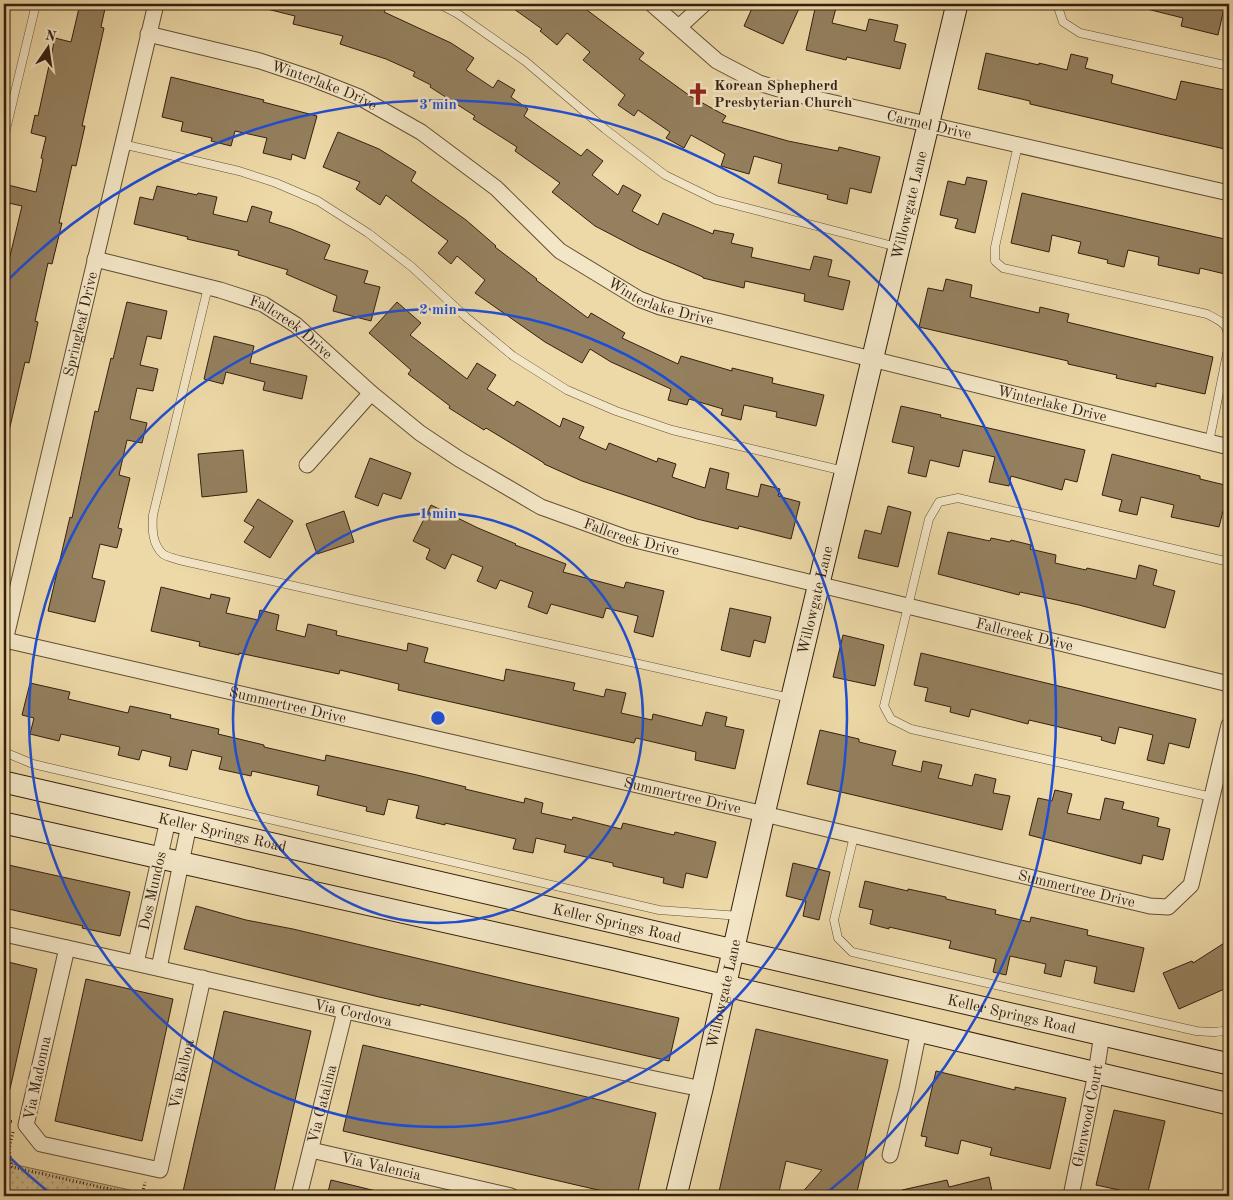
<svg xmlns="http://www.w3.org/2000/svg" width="1233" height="1200" viewBox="0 0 1233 1200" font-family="'Old Standard TT',serif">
<defs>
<pattern id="park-dots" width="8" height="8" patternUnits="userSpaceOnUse" patternTransform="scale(1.25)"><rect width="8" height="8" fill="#ceb98d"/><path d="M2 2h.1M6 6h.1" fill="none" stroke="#a89672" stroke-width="1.8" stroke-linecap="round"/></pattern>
</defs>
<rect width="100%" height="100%" fill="#edd9a7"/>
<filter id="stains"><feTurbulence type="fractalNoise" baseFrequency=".004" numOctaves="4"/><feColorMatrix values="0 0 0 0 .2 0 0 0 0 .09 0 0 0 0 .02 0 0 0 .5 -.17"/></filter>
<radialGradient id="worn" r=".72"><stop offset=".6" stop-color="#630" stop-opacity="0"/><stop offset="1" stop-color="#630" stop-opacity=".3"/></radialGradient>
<path fill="url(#park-dots)" stroke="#816c4e" d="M4 1123 10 1124 6 1150 12 1164 157 1196H4Z"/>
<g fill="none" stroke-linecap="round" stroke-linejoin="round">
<path stroke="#7d694b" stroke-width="5" d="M4 1193 9 1196"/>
</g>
<path fill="#94805e" stroke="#341f0f" d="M80 4H106L101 27 104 28 82 126H85L76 166 72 165 59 223H62L52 264 48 263 35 321 38 322 29 363 25 362 9 431 4 430V281L22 206 4 202V184L36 192 43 159 41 158 46 137 31 133 35 115 38 116 55 38 71 42Z
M268 4H371L386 9 384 12 451 43 474 58 466 70 493 88 498 80 515 90 511 97 528 109 524 116 581 156 587 149 603 161 592 175 618 195 623 185 641 195 632 211 658 225 663 213 713 234 714 230 734 234 731 243 753 248 751 257 810 270 814 256 832 260 828 276 850 281 843 310 804 301 805 294 745 281 744 288 703 278V277L639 249 595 226 552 192 560 183 515 151 517 147 473 119 475 116 430 87 431 85 413 76 415 72 386 59 340 44 343 36 293 24 295 16 267 9Z
M507 4H579L644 53 639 59 690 96 726 116 722 122 788 141 838 151 839 147 880 157 871 193 850 188 847 204 827 199 828 195 778 183 782 164 754 156 749 174 721 166 725 154 691 135 684 148 666 138 670 132 638 110 634 116 618 105 625 95 583 60 590 52 567 33 557 45 540 31 542 29Z
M754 4H801L783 44 744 26Z
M816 4 836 8 832 23 866 31 869 19 898 25 894 41 906 44 900 69 847 57 846 60 806 50Z
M1147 4H1225L1218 35 1181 26 1183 18 1147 9Z
M986 53 1039 65V63L1067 70 1071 54 1088 58 1085 68 1113 75 1111 83 1176 100 1181 81 1229 91V150L1030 104V101L978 89Z
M171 77 264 100 263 102 317 116 305 159 292 154 291 160 263 153 267 138 235 131 231 146 211 141 212 138 181 131 183 122 162 117Z
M338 132 379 149 416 172 411 181 466 220 496 246 495 247 537 279 536 280 588 318 591 313 625 333 622 338 678 364 681 356 732 371V368L773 378 772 383 824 395 816 426 776 417 777 412 744 405 741 420 721 415 723 409 689 399 687 405 668 400 671 389 611 362 590 349 582 363 545 342 475 293 485 280 457 256 451 264 438 253 448 241 386 195 380 205 356 189 360 182 323 167Z
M967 177 987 181 975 233 955 228 958 219 940 215 948 181 965 185Z
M157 186 197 195 198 193 217 197 213 214 247 222 252 206 272 212 269 222 291 229 330 245 324 259 368 271 364 283 380 287 371 321 333 311 337 296 286 274 288 270 238 255 239 251 187 239 188 237 134 224 140 197 153 200Z
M1022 193 1229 240V275L1200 268 1199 274 1158 265 1159 257 1128 250 1124 267 1107 263 1108 260 1078 253 1081 242 1052 235 1049 252 1011 243Z
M946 279 972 285 970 297 1039 313 1040 307 1069 314 1067 322 1213 357 1205 394 1156 383V387L1116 378 1117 375 1068 364V361L919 327 928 288 943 291Z
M127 302 167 311 161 339 147 336 140 365 158 369 153 391 137 388 130 419 147 423 142 443 127 440 119 475 130 478 118 528 122 529 117 548 100 544 92 578 105 581 95 622 48 611 70 517 72 518 95 411 98 412 111 358 113 359Z
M397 302 421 323 410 335 467 379 477 363 496 375 487 389 514 406 517 401 560 427 563 418 584 427 579 438 606 450 609 443 657 462 658 458 676 464 672 477 705 488 710 468 729 473 726 489 758 497 761 484 780 489 778 496 800 502 791 539 739 526 738 529 697 519 582 481 544 464V463L486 428 484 430 449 408 450 406 408 374 411 370 369 333Z
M214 336 254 346 250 363 307 376 302 399 263 390 265 382 226 372 223 384 204 379Z
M901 406 941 415 940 417 1085 450 1077 482 1065 479 1062 490 1011 476 1009 486 989 482 995 457 963 450 959 467 930 460 926 477 908 473 914 447 892 442Z
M243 450 247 492 202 497 198 454Z
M1112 454 1200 476V479L1229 486V512L1223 511 1219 527 1171 517 1174 505 1141 497 1137 515 1119 511 1122 500 1102 495Z
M370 458 411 473 401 499 383 493 378 506 355 497Z
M258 499 293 521 270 558 244 542 254 527 244 521Z
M431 505 478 528 516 544 515 545 566 564 563 572 624 588 626 582 664 591 653 637 634 632 638 616 606 608 603 618 551 604 547 614 528 607 533 592 500 580 496 589 477 581 483 567 452 554 445 569 426 559 430 549 413 541Z
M888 506 911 512 898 567 858 558 865 530 881 534Z
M344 511 354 542 317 554 306 524Z
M948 532 990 541 991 538 1010 542 1011 540 1031 545 1030 549 1056 555 1055 563 1086 570 1087 568 1136 579 1139 565 1157 570 1153 585 1175 591 1165 628 1079 605 1020 592 1019 595 938 574Z
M161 587 210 599 211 594 230 598 226 613 258 620 260 610 279 615 276 630 305 637 308 624 337 631 336 635 407 651 408 643 428 648 424 662 504 681 506 669 575 683 573 690 604 697 606 689 626 693 621 713 652 720 653 714 702 726 706 712 727 717 725 726 744 730 735 769 695 760 696 752 636 738 634 743 398 690 399 684 340 670 339 674 239 653V655L199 646 200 642 151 631Z
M730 608 771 617 765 643 754 640 750 657 721 650Z
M843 635 884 645 875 686 833 677Z
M921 653 1196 719 1189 748 1169 743 1164 764 1147 760 1153 735 1119 727 1115 744 1101 740 1102 737 1029 720 1028 724 971 709 969 717 950 712 951 707 925 701 928 688 914 685Z
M30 683 70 692 68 699 128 713 130 706 171 715 170 718 219 729 218 734 264 745V747L325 761 326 755 417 775 466 787 465 789 524 803 525 798 543 803 541 813 572 820 573 817 621 829 623 823 674 835 675 832 716 842 707 878 686 873 683 888 663 883 664 878 613 866V863L564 852 566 845 536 838 533 853 513 849 516 839 445 823V825L416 818 419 806 388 799 384 815 366 811 367 807 317 795 319 786 252 771 251 776 219 769 222 757 192 750 187 770 169 766 171 757 142 750 139 760 118 755 120 747 61 734 59 741 30 734 34 718 22 715Z
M820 730 859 739V742L896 751 892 765 921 772 923 761 942 765 938 778 972 786 975 774 996 779 993 793 1010 796 1002 830 807 784Z
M1055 790 1072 794 1067 813 1100 820 1105 798 1124 802 1122 809 1159 818 1157 826 1170 829 1163 860 1143 855 1141 864 1029 835 1038 798 1052 801Z
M793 863 830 872 819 920 803 916 806 901 786 896Z
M4 864 130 892 120 936 82 928 83 926 4 908Z
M865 881 908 891V889L946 897V899L996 910 995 914 1030 922 1031 917 1088 930 1087 935 1144 948 1134 992 1094 983 1097 967 1065 960 1061 977 1044 973 1046 964 1010 956 1006 975 993 972 996 959 949 948 951 941 889 927V929L870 924 873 910 859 907Z
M196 906 246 920 293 929 522 983 679 1018 669 1061 420 1004V1006L379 997 184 949Z
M1229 940V987L1179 1009 1163 973 1192 961 1193 963Z
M4 961 37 969 10 1089H4Z
M86 979 173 999 142 1141 55 1121Z
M224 1011 311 1031 273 1196H182Z
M756 1029 888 1060 856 1196H799L822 1170 786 1161 778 1196H718Z
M363 1045 656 1113 637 1196H624L343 1131Z
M936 1071 1015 1090V1087L1066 1098 1050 1169 990 1155 992 1148 961 1140 958 1154 925 1146 927 1137 921 1136Z
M1114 1110 1165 1121 1147 1196 1096 1185Z
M989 1177 993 1196H903L902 1190 947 1180 949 1187Z
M331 1180 376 1191V1196H327Z"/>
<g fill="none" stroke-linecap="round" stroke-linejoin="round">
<defs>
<path id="lane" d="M439 4 458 14 525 61 605 129 665 175 716 200 897 247
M1057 4 1063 22 1080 33 1229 66
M4 138 36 4
M122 144 239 171 276 183 318 201 368 233 412 267 466 317 513 356 567 390 616 411 672 430 844 471
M1018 145 995 247V261L1003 268 1207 314C1225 323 1228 324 1229 344L1209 442
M208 287 153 515C152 529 152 544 163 554 167 557 174 558 179 560L790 698
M4 752 33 764 659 910 740 916
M1212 797 911 729 891 719 884 706 929 519 939 502 958 498 1229 562
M854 836 834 920 838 938 852 952 1196 1031C1207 1032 1219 1034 1229 1028"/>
<g id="street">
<path id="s1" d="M652 4 717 61 759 83 795 94 1229 193"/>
<path d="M679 27 704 4"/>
<path id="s2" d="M148 34 260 61 311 78 359 97 421 132 496 188 560 251 639 299 660 307 1229 447"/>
<path id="s3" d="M95 259 220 290 263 304 296 325 371 393 420 433 459 459 541 507 627 538 1229 684"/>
<path d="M307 465 371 393"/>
<path id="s4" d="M5 640 764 814 1150 906 1168 907 1191 885 1229 725"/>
<path id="s5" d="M4 645 156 4"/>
<path id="s6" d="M4 934C237 985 469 1041 702 1089"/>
<path id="s7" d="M67 948 26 1125 41 1144 160 1170 203 978"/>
<path id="s8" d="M136 963 168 820"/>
<path d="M159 968 189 825"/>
<path id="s9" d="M311 1150 511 1196"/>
<path d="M890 1155 907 1089 919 1030"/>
<path id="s10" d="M299 1196 345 1011"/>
<path id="s11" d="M1071 1196 1096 1073 1102 1034"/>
</g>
<g id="secondary">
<path id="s12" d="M4 782 1229 1064"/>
<path d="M4 823 612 959 1229 1104"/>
<path id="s13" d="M676 1196 702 1089 764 814 957 4"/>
</g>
</defs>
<use href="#lane" stroke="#624e35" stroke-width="9"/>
<use href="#street" stroke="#624e35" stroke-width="17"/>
<use href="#secondary" stroke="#341f0f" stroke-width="23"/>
<path stroke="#341f0f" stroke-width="3" stroke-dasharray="1 2.5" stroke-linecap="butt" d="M4 1120 13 1122
M13 1132 9 1149 12 1167 140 1196
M142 1196 145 1182"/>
<use href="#lane" stroke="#f3e6c6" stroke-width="8"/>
<use href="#street" stroke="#f3e6c6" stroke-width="15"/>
<use href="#secondary" stroke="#f3e6c6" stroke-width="21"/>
</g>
<g fill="none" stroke="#1d4ed8" stroke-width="2.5">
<circle cx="438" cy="718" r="205"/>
<circle cx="438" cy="718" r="409"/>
<path d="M52 1195A614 614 0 0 1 4 1152M4 284A614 614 0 1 1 824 1195"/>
</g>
<defs>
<symbol id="church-bare" viewBox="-9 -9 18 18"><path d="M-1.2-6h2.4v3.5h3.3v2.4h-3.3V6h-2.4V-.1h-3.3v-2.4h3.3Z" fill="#8f2418" stroke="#f3e6c6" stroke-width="2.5" paint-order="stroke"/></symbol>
</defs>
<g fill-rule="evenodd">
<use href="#church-bare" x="682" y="78" width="32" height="32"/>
</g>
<g text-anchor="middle" stroke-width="5" stroke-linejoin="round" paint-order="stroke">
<g font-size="15" font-weight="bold" fill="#341f0f" stroke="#f3e6c6" text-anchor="start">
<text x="714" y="90">Korean Sphepherd<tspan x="714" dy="17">Presbyterian Church</tspan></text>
</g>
<g font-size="15" fill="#341f0f" stroke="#f3e6c6">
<text dy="5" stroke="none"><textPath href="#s2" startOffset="184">Winterlake Drive</textPath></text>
<text dy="5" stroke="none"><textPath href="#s1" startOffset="309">Carmel Drive</textPath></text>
<text dy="5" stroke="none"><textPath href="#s13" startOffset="1018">Willowgate Lane</textPath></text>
<text dy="5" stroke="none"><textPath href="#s2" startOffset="589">Winterlake Drive</textPath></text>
<text dy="5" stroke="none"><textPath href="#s5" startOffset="330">Springleaf Drive</textPath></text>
<text dy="5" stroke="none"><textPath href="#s3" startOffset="210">Fallcreek Drive</textPath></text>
<text dy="5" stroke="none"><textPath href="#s2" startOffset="994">Winterlake Drive</textPath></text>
<text dy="5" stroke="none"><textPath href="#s3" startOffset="615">Fallcreek Drive</textPath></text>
<text dy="5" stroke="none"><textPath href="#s13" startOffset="612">Willowgate Lane</textPath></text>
<text dy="5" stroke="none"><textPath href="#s3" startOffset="1020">Fallcreek Drive</textPath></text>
<text dy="5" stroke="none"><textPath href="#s4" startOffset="290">Summertree Drive</textPath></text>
<text dy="5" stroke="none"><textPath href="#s4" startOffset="695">Summertree Drive</textPath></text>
<text dy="5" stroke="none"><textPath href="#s12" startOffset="224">Keller Springs Road</textPath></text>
<text dy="5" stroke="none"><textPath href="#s4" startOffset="1100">Summertree Drive</textPath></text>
<text dy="5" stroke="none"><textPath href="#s8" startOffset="74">Dos Mundos</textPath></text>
<text dy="5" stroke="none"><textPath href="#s12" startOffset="629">Keller Springs Road</textPath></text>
<text dy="5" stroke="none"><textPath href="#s13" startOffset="208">Willowgate Lane</textPath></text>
<text dy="5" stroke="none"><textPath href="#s6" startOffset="358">Via Cordova</textPath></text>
<text dy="5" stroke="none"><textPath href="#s12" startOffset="1034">Keller Springs Road</textPath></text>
<text dy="5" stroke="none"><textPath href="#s7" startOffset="426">Via Balboa</textPath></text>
<text transform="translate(37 1078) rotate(-78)" y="5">Via Madonna</text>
<text dy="5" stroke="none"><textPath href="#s10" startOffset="95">Via Catalina</textPath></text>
<text dy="5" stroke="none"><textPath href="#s11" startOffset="82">Glenwood Court</textPath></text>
<text dy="5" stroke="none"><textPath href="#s9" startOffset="72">Via Valencia</textPath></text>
</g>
</g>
<circle cx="438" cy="718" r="8" fill="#1d4ed8" stroke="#f3e6c6" stroke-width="2.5"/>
<g font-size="15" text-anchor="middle" font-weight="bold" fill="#1d4ed8" stroke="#f3e6c6" stroke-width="5" stroke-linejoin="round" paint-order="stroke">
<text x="438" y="109">3 min</text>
<text x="438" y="314">2 min</text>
<text x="438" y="518">1 min</text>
</g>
<rect width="1233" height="1200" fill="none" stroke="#edd9a7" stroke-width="20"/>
<rect x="5" y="5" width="1223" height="1190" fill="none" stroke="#341f0f" stroke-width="2.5"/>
<rect x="10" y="10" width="1213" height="1180" fill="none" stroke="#341f0f"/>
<g transform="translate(48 48) rotate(13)" stroke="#f3e6c6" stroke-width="4" paint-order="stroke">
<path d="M0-4L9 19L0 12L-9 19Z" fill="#341f0f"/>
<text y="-8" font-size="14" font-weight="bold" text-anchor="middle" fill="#341f0f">N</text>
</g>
<rect width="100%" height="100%" filter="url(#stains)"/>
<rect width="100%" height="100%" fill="url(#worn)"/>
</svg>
